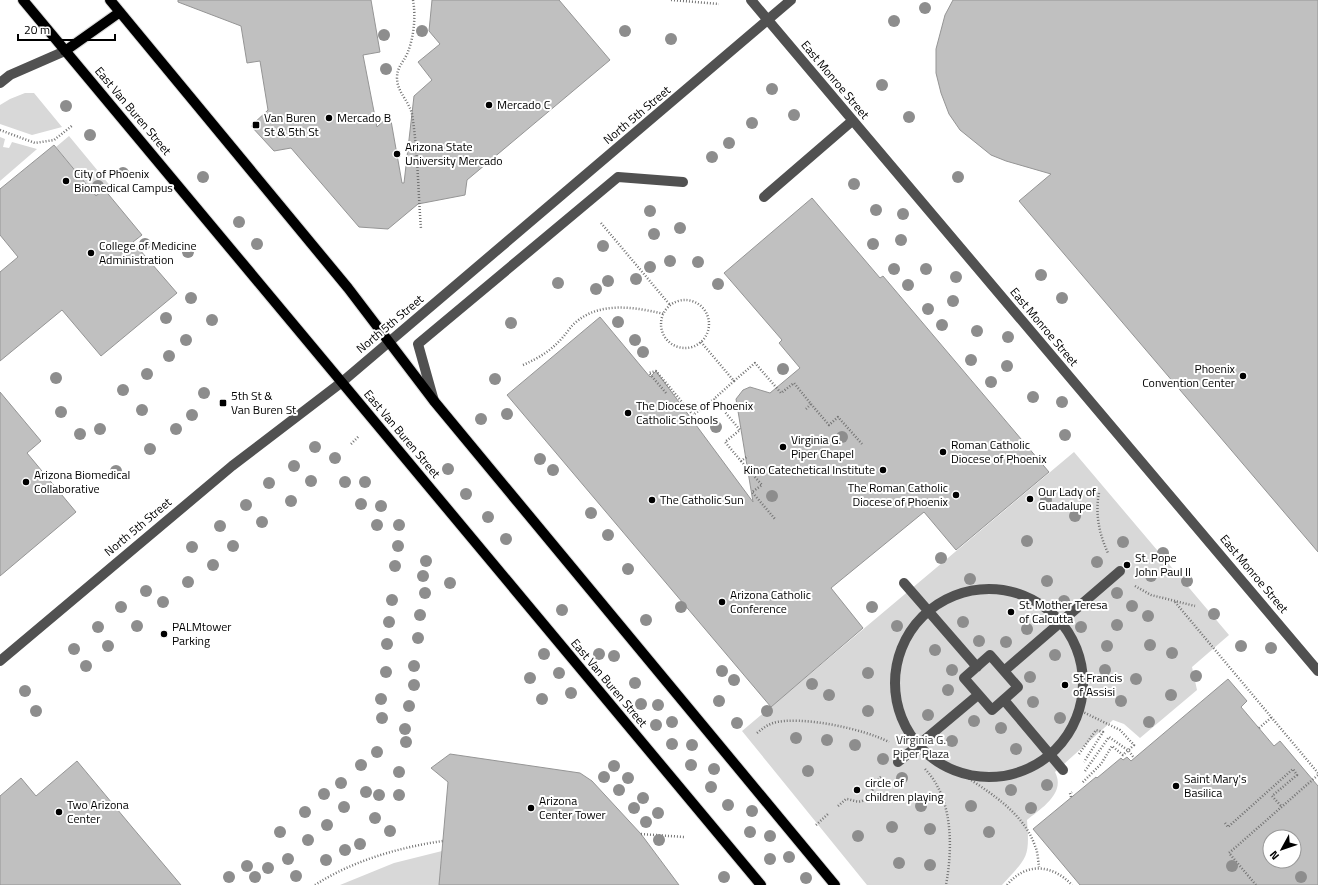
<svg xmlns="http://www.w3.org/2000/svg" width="1318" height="885" viewBox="0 0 1318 885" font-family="'Titillium Web',sans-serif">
<rect width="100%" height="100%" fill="#fff"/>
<path fill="#d8d8d8" d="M25 93H34L62 127 32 135 0 124V105L10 99Z
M69 136 112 188 106 193 103 190 96 196 56 147Z
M0 137 5 139 3 147 9 148 12 142 37 149 0 181Z
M1074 452 1229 635 1192 667 1197 690 1140 738 1124 724 1113 720 1055 772C1066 793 1042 808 1027 820 1030 859 1027 857 1002 885H867L742 731Z
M442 851 439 885H340L394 863Z"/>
<path fill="#c0c0c0" stroke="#959595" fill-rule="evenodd" d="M178 0H371L380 52 363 55 377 127 390 115 402 183H404L414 96 432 80 418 62 440 44 429 31 432 0H559L610 60 467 180 465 195 418 204 388 229 359 227 291 148 274 151 251 126 268 110 260 61 247 63 241 26 178 2Z
M953 0H1318V552L1019 201 1051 174 1006 161 991 155 960 130 949 114 941 93 936 73V49L945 15Z
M54 145 96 196 104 189 142 235 133 242 177 293 101 356 62 310 0 361V272L18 257 0 235V189Z
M812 198 880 278 883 276 1049 472 956 550 924 512 831 588 863 628 771 707 507 395 600 317 650 377 656 371 753 502 736 399 743 390 750 387 770 393 800 368 779 343 782 340 724 273Z
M0 392 41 441 27 453 76 512 0 576Z
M1228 679 1247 701 1241 707 1274 746 1280 741 1318 786V885H1080L1033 829 1096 777 1097 778 1121 758 1123 760 1127 757 1131 761ZM1270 837H1294V861H1270Z
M450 754 580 773 592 781 641 834 679 885H439L448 782 431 768Z
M77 761 132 827 181 885H0V796L21 778 36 796Z"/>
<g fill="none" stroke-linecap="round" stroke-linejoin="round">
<defs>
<path id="major" d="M23 0 761 885
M110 0 348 288 434 401 835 885
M65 51 120 12"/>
</defs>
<use href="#major" stroke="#dbdbdb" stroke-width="12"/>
<path stroke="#737373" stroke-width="2.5" stroke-dasharray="1 2" stroke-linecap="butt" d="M413 0C416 16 414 38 407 54 403 63 397 67 397 78 397 92 409 101 412 114 418 152 418 191 421 229
M671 0 719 4
M0 130 35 143 54 140 73 125
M601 223 670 305
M661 324a24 24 0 1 1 48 0a24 24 0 1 1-48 0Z
M701 342 734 381 714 399 740 430 725 442 741 461 748 456
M523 365C539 358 552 350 563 337 567 333 570 327 575 323 599 301 635 307 664 314
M734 381 755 363 781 393 794 383 811 404 806 409
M666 393 649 373 656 371 693 415 714 399
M811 404 829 425 838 417 862 444
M351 444 359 436
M741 461 762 485 752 492 775 519
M1099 493C1095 513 1099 534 1108 553
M1135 586 1151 595 1195 606
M1175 602 1318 773
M1079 710 1120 730 1134 745 1123 755 1112 746 1101 764 1082 783
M1259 728 1272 717
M757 733C762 729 767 725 773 723 800 715 864 729 889 742
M1079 754 1096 730 1103 732 1084 762
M925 769C953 798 953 847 946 885
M1085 771 1109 737 1129 751 1134 758
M959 772C987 791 1023 811 1035 846 1038 852 1038 861 1039 867
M1071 797 1070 793 1072 792
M838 806 846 799C851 799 857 803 862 801 872 797 874 782 882 776
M1225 823 1228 827 1293 769 1297 775 1272 796 1282 807
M816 825 828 814
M641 834 684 837
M315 885C352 861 400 847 443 841
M1007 885C1026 862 1052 864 1072 885
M1256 885 1229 853 1318 775"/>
<path stroke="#515151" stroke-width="10" d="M751 0 1318 671
M0 83 10 75 65 51
M764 197 852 121
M434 401 418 344 618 177 683 182
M904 583 977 667
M895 683a94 94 0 1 1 188 0a94 94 0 1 1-188 0Z
M990 655 1018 687 992 710 964 678Z
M0 661 232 466 342 382 791 0
M1004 671 1120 571
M1004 700 1063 770
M898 762 978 695"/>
<use href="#major" stroke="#000" stroke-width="10"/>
</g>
<g fill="#8d8d8d">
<circle cx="925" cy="8" r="6"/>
<circle cx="894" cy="21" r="6"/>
<circle cx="422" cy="31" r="6"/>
<circle cx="625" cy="31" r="6"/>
<circle cx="384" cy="35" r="6"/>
<circle cx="671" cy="39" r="6"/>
<circle cx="386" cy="69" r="6"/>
<circle cx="882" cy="85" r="6"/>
<circle cx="772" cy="89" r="6"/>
<circle cx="66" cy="106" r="6"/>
<circle cx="794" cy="115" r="6"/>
<circle cx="909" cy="117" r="6"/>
<circle cx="752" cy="123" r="6"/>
<circle cx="90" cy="135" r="6"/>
<circle cx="729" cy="143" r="6"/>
<circle cx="712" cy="157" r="6"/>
<circle cx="123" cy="173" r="6"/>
<circle cx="203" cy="177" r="6"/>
<circle cx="958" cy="177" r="6"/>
<circle cx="854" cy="184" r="6"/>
<circle cx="98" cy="186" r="6"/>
<circle cx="876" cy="210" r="6"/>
<circle cx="650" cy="211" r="6"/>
<circle cx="903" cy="214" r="6"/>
<circle cx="239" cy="222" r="6"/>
<circle cx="680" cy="228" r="6"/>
<circle cx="654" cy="234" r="6"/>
<circle cx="901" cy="240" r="6"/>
<circle cx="145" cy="244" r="6"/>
<circle cx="257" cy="244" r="6"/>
<circle cx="873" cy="244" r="6"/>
<circle cx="603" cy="246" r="6"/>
<circle cx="188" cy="252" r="6"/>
<circle cx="670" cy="261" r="6"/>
<circle cx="698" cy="262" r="6"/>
<circle cx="650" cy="267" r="6"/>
<circle cx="894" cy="269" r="6"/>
<circle cx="926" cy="269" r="6"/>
<circle cx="1041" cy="275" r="6"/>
<circle cx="956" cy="277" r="6"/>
<circle cx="636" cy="279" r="6"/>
<circle cx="608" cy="281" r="6"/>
<circle cx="558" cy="283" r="6"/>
<circle cx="718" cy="284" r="6"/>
<circle cx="908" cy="285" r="6"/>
<circle cx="596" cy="289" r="6"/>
<circle cx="191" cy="298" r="6"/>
<circle cx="1062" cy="298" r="6"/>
<circle cx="953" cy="301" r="6"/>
<circle cx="928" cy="309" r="6"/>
<circle cx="166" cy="318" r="6"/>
<circle cx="212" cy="320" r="6"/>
<circle cx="618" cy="322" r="6"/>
<circle cx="511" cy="323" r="6"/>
<circle cx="942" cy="325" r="6"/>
<circle cx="977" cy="331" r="6"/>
<circle cx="1008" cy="337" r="6"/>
<circle cx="186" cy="340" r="6"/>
<circle cx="635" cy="340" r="6"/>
<circle cx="643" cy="352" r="6"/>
<circle cx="169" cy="356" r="6"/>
<circle cx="971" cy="360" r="6"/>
<circle cx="1007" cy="366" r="6"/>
<circle cx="783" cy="369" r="6"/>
<circle cx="147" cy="374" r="6"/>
<circle cx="56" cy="378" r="6"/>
<circle cx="495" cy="379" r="6"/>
<circle cx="991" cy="382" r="6"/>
<circle cx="123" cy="390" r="6"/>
<circle cx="204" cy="393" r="6"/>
<circle cx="1033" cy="397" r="6"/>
<circle cx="1062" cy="402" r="6"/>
<circle cx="142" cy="410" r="6"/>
<circle cx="61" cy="412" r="6"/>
<circle cx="507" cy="414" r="6"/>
<circle cx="192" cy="415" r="6"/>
<circle cx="481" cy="419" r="6"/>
<circle cx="716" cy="427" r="6"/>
<circle cx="100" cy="429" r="6"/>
<circle cx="176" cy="429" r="6"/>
<circle cx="80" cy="434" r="6"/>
<circle cx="1065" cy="435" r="6"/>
<circle cx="842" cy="437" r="6"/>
<circle cx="315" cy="447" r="6"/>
<circle cx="150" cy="449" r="6"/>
<circle cx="335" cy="458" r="6"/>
<circle cx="540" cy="459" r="6"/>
<circle cx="294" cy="466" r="6"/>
<circle cx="448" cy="469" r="6"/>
<circle cx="553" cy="470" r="6"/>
<circle cx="116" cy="471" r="6"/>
<circle cx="311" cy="481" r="6"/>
<circle cx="345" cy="482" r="6"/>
<circle cx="365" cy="482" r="6"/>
<circle cx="269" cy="483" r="6"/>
<circle cx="466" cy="494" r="6"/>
<circle cx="772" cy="496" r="6"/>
<circle cx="1046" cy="500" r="6"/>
<circle cx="291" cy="501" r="6"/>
<circle cx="361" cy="504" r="6"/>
<circle cx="246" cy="505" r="6"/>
<circle cx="381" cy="506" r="6"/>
<circle cx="591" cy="513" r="6"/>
<circle cx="1075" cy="516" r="6"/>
<circle cx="488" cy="517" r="6"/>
<circle cx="262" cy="522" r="6"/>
<circle cx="377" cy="525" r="6"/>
<circle cx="399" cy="525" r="6"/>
<circle cx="220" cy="526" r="6"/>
<circle cx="608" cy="535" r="6"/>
<circle cx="506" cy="539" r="6"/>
<circle cx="1027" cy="541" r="6"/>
<circle cx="1123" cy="542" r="6"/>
<circle cx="233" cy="546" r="6"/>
<circle cx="398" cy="546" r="6"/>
<circle cx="192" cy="547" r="6"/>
<circle cx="1163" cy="553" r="6"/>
<circle cx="941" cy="558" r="6"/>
<circle cx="426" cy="561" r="6"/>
<circle cx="1097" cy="562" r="6"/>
<circle cx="213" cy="565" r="6"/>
<circle cx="395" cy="566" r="6"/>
<circle cx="628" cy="569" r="6"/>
<circle cx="423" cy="576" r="6"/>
<circle cx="1151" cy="576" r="6"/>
<circle cx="970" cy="579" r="6"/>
<circle cx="1047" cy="581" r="6"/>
<circle cx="1187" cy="581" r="6"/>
<circle cx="188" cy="582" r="6"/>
<circle cx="450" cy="583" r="6"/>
<circle cx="146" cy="591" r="6"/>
<circle cx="425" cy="593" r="6"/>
<circle cx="1117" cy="593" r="6"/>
<circle cx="392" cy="600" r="6"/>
<circle cx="1064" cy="601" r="6"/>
<circle cx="163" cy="602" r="6"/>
<circle cx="1132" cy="606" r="6"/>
<circle cx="121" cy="607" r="6"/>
<circle cx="681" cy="607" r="6"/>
<circle cx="872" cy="607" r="6"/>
<circle cx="562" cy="610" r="6"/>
<circle cx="1214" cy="614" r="6"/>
<circle cx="420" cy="615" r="6"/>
<circle cx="1148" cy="616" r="6"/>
<circle cx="646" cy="620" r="6"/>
<circle cx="389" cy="622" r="6"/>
<circle cx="963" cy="622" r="6"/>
<circle cx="1117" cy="625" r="6"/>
<circle cx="137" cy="626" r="6"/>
<circle cx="897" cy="626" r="6"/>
<circle cx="98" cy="627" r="6"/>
<circle cx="1081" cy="627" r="6"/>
<circle cx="1027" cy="629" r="6"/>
<circle cx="418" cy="638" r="6"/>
<circle cx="979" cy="641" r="6"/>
<circle cx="1006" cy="642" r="6"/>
<circle cx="387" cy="644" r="6"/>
<circle cx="1150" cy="645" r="6"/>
<circle cx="108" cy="646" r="6"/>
<circle cx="1107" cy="646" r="6"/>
<circle cx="1241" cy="646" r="6"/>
<circle cx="1271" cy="648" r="6"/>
<circle cx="74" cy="649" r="6"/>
<circle cx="935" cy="650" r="6"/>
<circle cx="1172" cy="653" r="6"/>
<circle cx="544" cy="654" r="6"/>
<circle cx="599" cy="654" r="6"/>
<circle cx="1055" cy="655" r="6"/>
<circle cx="614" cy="656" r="6"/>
<circle cx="86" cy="666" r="6"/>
<circle cx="414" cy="666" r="6"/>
<circle cx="952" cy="670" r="6"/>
<circle cx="1105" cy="670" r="6"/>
<circle cx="722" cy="671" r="6"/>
<circle cx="386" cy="672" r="6"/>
<circle cx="559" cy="673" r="6"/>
<circle cx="868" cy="673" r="6"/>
<circle cx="1196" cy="676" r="6"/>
<circle cx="1030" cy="677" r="6"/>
<circle cx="530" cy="678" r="6"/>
<circle cx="1136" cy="679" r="6"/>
<circle cx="734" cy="680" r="6"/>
<circle cx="635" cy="683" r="6"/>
<circle cx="812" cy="684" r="6"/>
<circle cx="414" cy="685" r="6"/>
<circle cx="948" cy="690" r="6"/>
<circle cx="25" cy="691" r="6"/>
<circle cx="571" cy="693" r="6"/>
<circle cx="829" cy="695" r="6"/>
<circle cx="1171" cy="695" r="6"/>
<circle cx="381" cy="699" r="6"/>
<circle cx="542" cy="699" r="6"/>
<circle cx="719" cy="701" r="6"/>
<circle cx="1121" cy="701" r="6"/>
<circle cx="1033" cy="702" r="6"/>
<circle cx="641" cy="704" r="6"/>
<circle cx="658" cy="705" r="6"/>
<circle cx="409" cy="706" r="6"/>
<circle cx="36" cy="711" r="6"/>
<circle cx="767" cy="711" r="6"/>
<circle cx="868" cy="711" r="6"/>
<circle cx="928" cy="715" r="6"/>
<circle cx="382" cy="718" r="6"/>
<circle cx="1060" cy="718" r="6"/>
<circle cx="974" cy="721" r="6"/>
<circle cx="672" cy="722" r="6"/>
<circle cx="1149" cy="722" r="6"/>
<circle cx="737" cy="723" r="6"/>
<circle cx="656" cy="725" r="6"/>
<circle cx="1001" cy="728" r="6"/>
<circle cx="405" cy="729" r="6"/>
<circle cx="796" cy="738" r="6"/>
<circle cx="827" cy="740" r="6"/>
<circle cx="952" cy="741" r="6"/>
<circle cx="406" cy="742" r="6"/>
<circle cx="672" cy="744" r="6"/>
<circle cx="692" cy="745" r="6"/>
<circle cx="855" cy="745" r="6"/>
<circle cx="1016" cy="749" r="6"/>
<circle cx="377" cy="752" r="6"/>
<circle cx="883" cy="759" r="6"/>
<circle cx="361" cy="765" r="6"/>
<circle cx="691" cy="765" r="6"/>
<circle cx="614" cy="766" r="6"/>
<circle cx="714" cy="769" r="6"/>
<circle cx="808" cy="771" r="6"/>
<circle cx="399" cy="772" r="6"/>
<circle cx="604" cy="777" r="6"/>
<circle cx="628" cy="778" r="6"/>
<circle cx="902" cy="778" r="6"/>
<circle cx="341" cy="783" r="6"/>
<circle cx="1047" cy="785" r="6"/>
<circle cx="711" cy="787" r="6"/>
<circle cx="619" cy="790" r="6"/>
<circle cx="1011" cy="790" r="6"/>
<circle cx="366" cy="792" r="6"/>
<circle cx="324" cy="794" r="6"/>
<circle cx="379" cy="795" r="6"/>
<circle cx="399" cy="795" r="6"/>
<circle cx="643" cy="798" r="6"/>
<circle cx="728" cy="805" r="6"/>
<circle cx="921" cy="806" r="6"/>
<circle cx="971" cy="806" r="6"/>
<circle cx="344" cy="807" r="6"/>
<circle cx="634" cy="808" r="6"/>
<circle cx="1031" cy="808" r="6"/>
<circle cx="752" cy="811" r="6"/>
<circle cx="305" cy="812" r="6"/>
<circle cx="658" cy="813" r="6"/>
<circle cx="375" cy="818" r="6"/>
<circle cx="646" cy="822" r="6"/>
<circle cx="327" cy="825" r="6"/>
<circle cx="892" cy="827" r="6"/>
<circle cx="930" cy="829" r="6"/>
<circle cx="390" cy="831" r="6"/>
<circle cx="280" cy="832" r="6"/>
<circle cx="750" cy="832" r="6"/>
<circle cx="989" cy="832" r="6"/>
<circle cx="770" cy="836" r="6"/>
<circle cx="858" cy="836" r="6"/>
<circle cx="308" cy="840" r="6"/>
<circle cx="659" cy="840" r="6"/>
<circle cx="360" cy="844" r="6"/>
<circle cx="345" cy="850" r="6"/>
<circle cx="789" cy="857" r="6"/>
<circle cx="288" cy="859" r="6"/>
<circle cx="770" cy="859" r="6"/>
<circle cx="326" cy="860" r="6"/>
<circle cx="899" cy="863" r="6"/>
<circle cx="930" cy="865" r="6"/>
<circle cx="247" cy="866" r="6"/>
<circle cx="1232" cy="866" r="6"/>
<circle cx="268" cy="868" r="6"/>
<circle cx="296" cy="876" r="6"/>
<circle cx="229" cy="877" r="6"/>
<circle cx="255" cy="877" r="6"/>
<circle cx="724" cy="877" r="6"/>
<circle cx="1301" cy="877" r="6"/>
<circle cx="806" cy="878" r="6"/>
</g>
<g fill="#000" stroke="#fff" stroke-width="1.5">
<circle cx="489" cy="105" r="4"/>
<circle cx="329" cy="118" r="4"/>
<rect x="252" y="121" width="8" height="8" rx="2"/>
<circle cx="397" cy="154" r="4"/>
<circle cx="66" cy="181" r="4"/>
<circle cx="91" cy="253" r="4"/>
<circle cx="1243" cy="376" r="4"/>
<rect x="219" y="399" width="8" height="8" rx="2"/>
<circle cx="628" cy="413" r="4"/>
<circle cx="783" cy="447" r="4"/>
<circle cx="943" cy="452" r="4"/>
<circle cx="883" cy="470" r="4"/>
<circle cx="26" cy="482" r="4"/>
<circle cx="956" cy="495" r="4"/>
<circle cx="1030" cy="499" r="4"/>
<circle cx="652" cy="500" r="4"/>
<circle cx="1127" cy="565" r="4"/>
<circle cx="722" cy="602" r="4"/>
<circle cx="1011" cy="612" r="4"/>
<circle cx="164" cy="634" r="4"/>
<circle cx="1065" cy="685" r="4"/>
<circle cx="1176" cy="786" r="4"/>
<circle cx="857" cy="790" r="4"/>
<circle cx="531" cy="808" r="4"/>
<circle cx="59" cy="812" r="4"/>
</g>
<g text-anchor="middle" stroke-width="4" stroke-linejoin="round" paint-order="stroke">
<g font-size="12" fill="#000" stroke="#fff">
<text transform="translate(835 80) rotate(50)" y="4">East Monroe Street</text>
<text transform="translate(133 111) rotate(50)" y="4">East Van Buren Street</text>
<text transform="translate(637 115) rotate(-40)" y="4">North 5th Street</text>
<text transform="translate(390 324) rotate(-40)" y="4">North 5th Street</text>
<text transform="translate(1044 327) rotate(50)" y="4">East Monroe Street</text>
<text transform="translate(402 434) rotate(50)" y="4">East Van Buren Street</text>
<text transform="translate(138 527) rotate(-40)" y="4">North 5th Street</text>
<text transform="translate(1254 574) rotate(50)" y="4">East Monroe Street</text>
<text transform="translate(609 683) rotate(50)" y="4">East Van Buren Street</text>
</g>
<g font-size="12" fill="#000" stroke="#fff" text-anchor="start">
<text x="497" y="109">Mercado C</text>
<text x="264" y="122">Van Buren<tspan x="264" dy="14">St &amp; 5th St</tspan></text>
<text x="337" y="122">Mercado B</text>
<text x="405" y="151">Arizona State<tspan x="405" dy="14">University Mercado</tspan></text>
<text x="74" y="178">City of Phoenix<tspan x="74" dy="14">Biomedical Campus</tspan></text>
<text x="99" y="250">College of Medicine<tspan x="99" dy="14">Administration</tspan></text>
<text x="1235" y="373" text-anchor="end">Phoenix<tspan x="1235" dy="14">Convention Center</tspan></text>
<text x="231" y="400">5th St &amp;<tspan x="231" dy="14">Van Buren St</tspan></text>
<text x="636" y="410">The Diocese of Phoenix<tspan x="636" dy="14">Catholic Schools</tspan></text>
<text x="791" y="444">Virginia G.<tspan x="791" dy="14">Piper Chapel</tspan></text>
<text x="951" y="449">Roman Catholic<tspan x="951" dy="14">Diocese of Phoenix</tspan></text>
<text x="875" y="474" text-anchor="end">Kino Catechetical Institute</text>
<text x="34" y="479">Arizona Biomedical<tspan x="34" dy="14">Collaborative</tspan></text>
<text x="948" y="492" text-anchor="end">The Roman Catholic<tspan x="948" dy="14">Diocese of Phoenix</tspan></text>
<text x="1038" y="496">Our Lady of<tspan x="1038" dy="14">Guadalupe</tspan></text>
<text x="660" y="504">The Catholic Sun</text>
<text x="1135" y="562">St. Pope<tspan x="1135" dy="14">John Paul II</tspan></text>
<text x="730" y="599">Arizona Catholic<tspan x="730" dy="14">Conference</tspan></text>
<text x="1019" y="609">St. Mother Teresa<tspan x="1019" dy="14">of Calcutta</tspan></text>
<text x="172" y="631">PALMtower<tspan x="172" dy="14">Parking</tspan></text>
<text x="1073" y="682">St Francis<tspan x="1073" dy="14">of Assisi</tspan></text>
<text x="1184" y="783">Saint Mary's<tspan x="1184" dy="14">Basilica</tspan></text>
<text x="865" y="787">circle of<tspan x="865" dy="14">children playing</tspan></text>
<text x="539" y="805">Arizona<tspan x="539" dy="14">Center Tower</tspan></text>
<text x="67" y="809">Two Arizona<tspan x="67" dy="14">Center</tspan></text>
</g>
<g font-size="12" fill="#2f2f2f" stroke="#fff">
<text x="921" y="744">Virginia G.<tspan x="921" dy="14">Piper Plaza</tspan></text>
</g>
</g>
<g transform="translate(1282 849) rotate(230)"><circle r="19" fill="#ffffff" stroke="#999999"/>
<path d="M0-3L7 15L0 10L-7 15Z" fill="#000000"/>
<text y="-6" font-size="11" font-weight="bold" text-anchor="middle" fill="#000000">N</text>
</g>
<path d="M18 34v6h97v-6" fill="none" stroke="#000000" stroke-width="2"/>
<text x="24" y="34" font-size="12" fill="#000000" stroke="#ffffff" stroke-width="3" paint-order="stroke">20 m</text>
</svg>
